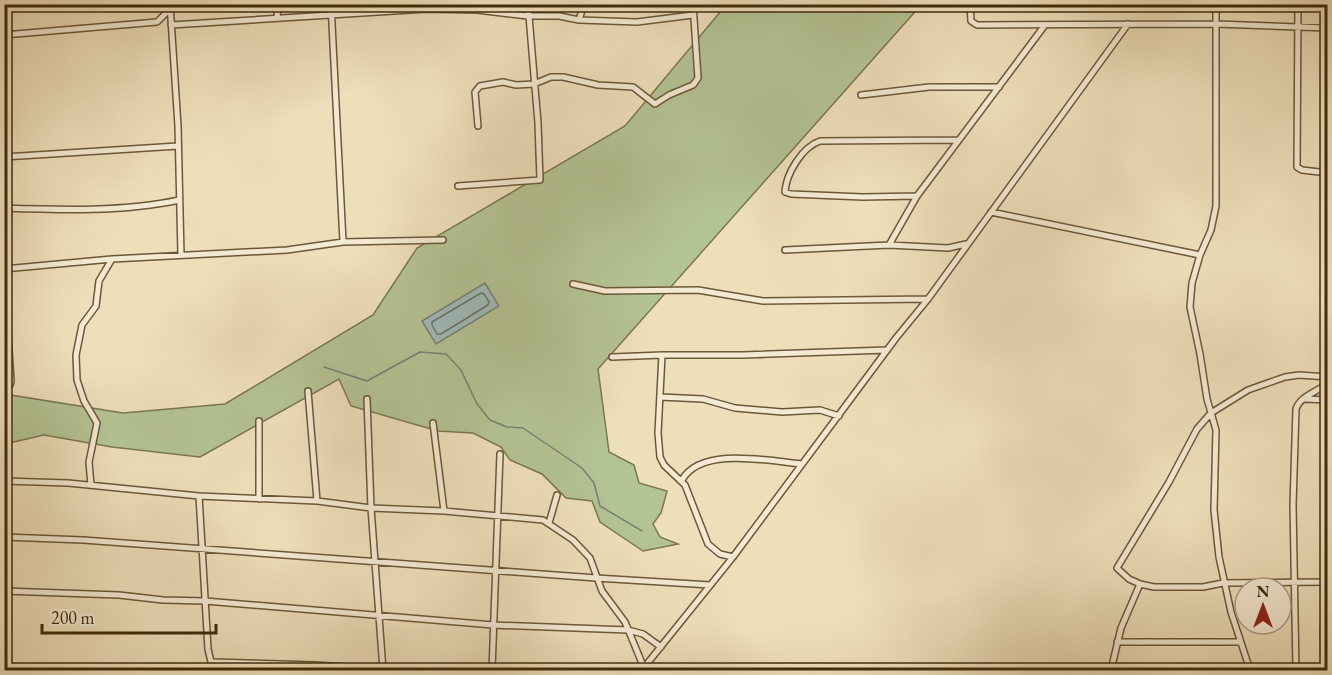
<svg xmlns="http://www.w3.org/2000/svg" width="1332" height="675" viewBox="0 0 1332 675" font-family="'EB Garamond',serif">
<rect width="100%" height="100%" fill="#eedfbb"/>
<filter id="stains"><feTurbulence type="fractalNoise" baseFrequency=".00333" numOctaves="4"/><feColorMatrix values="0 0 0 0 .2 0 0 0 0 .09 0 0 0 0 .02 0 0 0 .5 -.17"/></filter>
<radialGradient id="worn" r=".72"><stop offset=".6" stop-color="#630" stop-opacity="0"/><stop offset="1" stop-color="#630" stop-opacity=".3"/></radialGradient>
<path fill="#b4c394" stroke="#7a7751" stroke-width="1.5" d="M726 5H921L598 369 609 452 634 465 639 483 667 491 661 513 653 524 660 537 678 544 643 551 600 522 592 501 566 498 542 474 510 460 501 447 473 433 438 431 351 406 339 379 200 457 112 447 44 435 5 444 4 394 123 413 225 404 373 315 417 248 625 126Z
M1327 617V670H1321L1320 627Z"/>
<path fill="#9ebaba" stroke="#788175" stroke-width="1.5" d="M485 283 499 306 436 344 422 321Z"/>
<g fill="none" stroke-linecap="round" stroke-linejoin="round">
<path stroke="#6f7264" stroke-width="1.5" d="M481 293 484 294 489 302 488 305 441 334H437L432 325V322Z"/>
<path stroke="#788175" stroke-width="1.5" d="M324 367 367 381 420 352 446 354 461 370 477 404 490 420 507 427 523 428 582 468 594 483 600 506 642 531"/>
<defs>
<path id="street" d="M170 4 178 126 181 255
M970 4 971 21 977 25 1217 24 1328 28
M1216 4V206L1211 230 1200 255 1192 283 1190 307 1200 354 1207 399 1216 430 1214 510 1219 557 1231 612 1250 670
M1298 4 1297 167 1302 170 1328 173
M277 18 278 4
M579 20 584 4
M171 25 426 9 477 10 528 16H559L579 20 637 22 693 15
M4 35 157 22 170 9
M861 95 929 87H999
M478 126 475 92 480 86 503 82 516 85 534 84 551 77H563L598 85 633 87 655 104 669 95 693 85 698 78 693 4
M4 157 178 146
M458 186 540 180 538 123 528 4
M917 196 863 197 791 194 785 192C786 174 802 147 820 141L958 140
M4 208C60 210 125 212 179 200
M991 212 1200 255
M343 242 443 240
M889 245 917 196 1045 25
M785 250 889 245 948 248 966 244
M4 269 112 259 287 250 343 242 331 4
M4 270 11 382 10 385 4 386
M573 284 605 291 698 290 763 301 928 299
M612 357 662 355
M1328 377 1299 375 1285 377 1248 390 1211 413 1197 429 1169 482 1117 568 1129 579 1140 584 1154 587H1203L1223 583 1328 582
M308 391 317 501
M660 397 703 399 735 408 782 412 820 410 839 416
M367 399 371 508 383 670
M1305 399 1328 400
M259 421V499
M433 423 444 511
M682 480C701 446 769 461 801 464
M4 481 68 483 199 496 317 501 371 508 444 511 543 520 573 540 590 558 602 591 625 622 644 668
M91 485 89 462 97 423 84 401 77 380 76 355 82 325 96 306 99 281 112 259
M199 496 208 649 213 670
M549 523 557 495
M4 537 83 540 596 578 710 585
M733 557 720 554 708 544 685 485 664 465 660 457 658 433 662 355H743L887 350
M4 591 119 595 163 600 205 601 493 625 628 630 643 634 661 647
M1117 642H1240
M213 662 315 665 397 670
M492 670 500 454
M642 670 733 557 896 338 928 299 1128 24
M1111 670 1121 628 1140 584
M1296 670 1293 505 1296 409C1300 396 1317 392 1328 383"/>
</defs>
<use href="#street" stroke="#6c5839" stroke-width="8"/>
<use href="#street" stroke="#f4ead3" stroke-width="5"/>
</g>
<rect width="1332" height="675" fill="none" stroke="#eedfbb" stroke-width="24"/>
<rect x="6" y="6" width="1320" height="663" fill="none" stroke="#402b0e" stroke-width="3"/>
<rect x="12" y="12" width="1308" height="651" fill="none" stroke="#402b0e" stroke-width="1.5"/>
<g transform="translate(1263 606)"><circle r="28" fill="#f4ead3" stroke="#ac9e84" stroke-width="1.5"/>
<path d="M0-4.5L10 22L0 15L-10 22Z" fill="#8f2418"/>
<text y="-9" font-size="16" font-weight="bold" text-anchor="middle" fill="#402b0e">N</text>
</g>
<path d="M42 624v9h174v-9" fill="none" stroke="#402b0e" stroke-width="3"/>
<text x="51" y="624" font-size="18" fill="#402b0e" stroke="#f4ead3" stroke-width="4.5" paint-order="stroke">200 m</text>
<rect width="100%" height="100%" filter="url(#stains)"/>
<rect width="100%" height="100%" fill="url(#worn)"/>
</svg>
